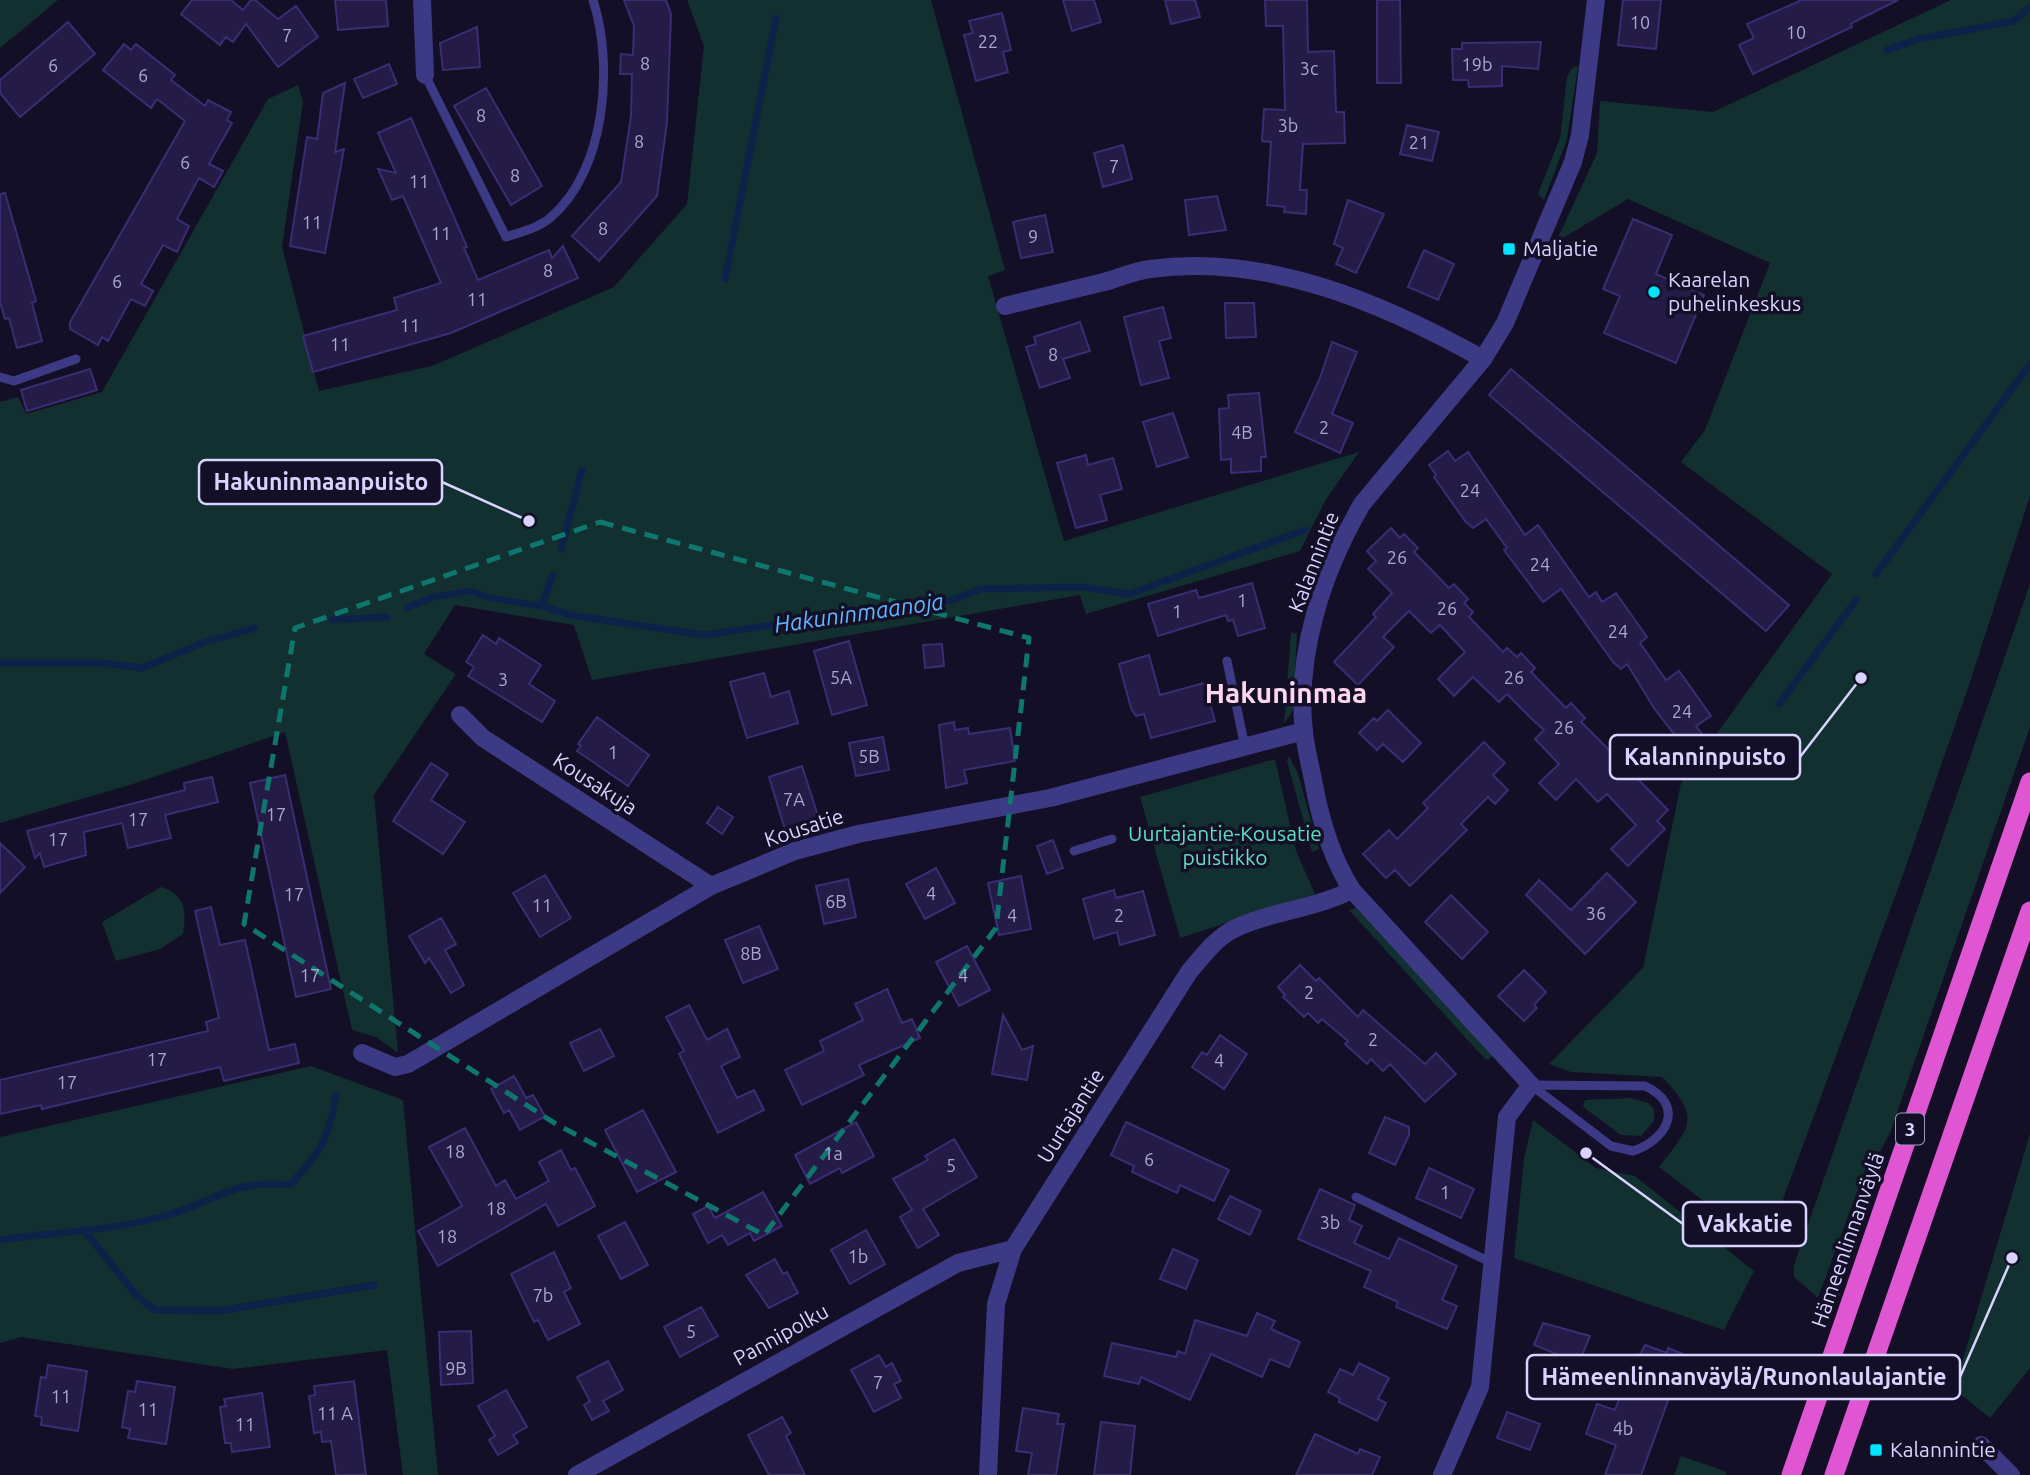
<svg xmlns="http://www.w3.org/2000/svg" width="2030" height="1475" viewBox="0 0 2030 1475" font-family="Ubuntu,sans-serif">
<rect width="100%" height="100%" fill="#130f26"/>
<path fill="#12302f" d="M0 0H58L0 48Z
M687 0H931L1005 270 988 276 1064 541 1359 452 1325 501 1300 551 1086 614 1080 595 592 680 574 625 455 605 424 654 456 674 374 795 398 1053 376 1037 352 1030 285 732 136 783 0 823V402L18 397 26 414 102 392 268 99 298 85 303 102 282 247 319 391 432 366 614 287 687 204 704 46Z
M1951 0H2030V496L1969 685 1904 872 1765 1248 1659 1167C1690 1127 1702 1118 1662 1077L1571 1072 1549 1064 1643 968 1681 783 1832 574 1681 462 1705 430 1770 263 1628 199 1556 242 1597 153 1600 101 1713 112Z
M1573 67H1578L1567 139 1544 200 1538 194 1560 138 1567 77Z
M2030 584V727L1890 1133 1854 1200 1818 1298 1794 1277V1265Z
M1291 633 1297 634 1293 710 1284 724Z
M1289 756 1298 774 1319 849 1312 852 1287 761Z
M1275 759 1296 851 1315 894 1180 938 1140 797Z
M161 887C185 894 187 911 183 934L160 949 116 961 102 922Z
M1356 908 1493 1055 1489 1059H1485L1349 910Z
M311 1066 403 1100 438 1475H403L387 1350 233 1369 21 1337 0 1343V1137Z
M1631 1098 1648 1103 1654 1109V1121L1641 1136 1621 1135 1583 1107 1585 1100Z
M1533 1120 1596 1168 1635 1176 1754 1271 1724 1330 1514 1258 1524 1159Z
M2030 1134V1368L1990 1418 1954 1389Z
M1681 1456 1727 1472 1726 1475H1674Z"/>
<g fill="none" stroke-linecap="round" stroke-linejoin="round">
<path stroke="#0c2248" stroke-width="7" d="M1887 50 1919 39 2014 21 2030 7
M725 279 776 18
M561 549 582 470
M1876 574 2030 364
M541 606 553 575
M407 608 433 597 471 591 491 598 541 606 570 615 704 635 952 600 981 589 1082 587 1129 594 1305 530
M332 620 387 617
M0 663H103L142 668 205 642 255 628
M1779 704 1856 600
M83 1229 136 1295 155 1310 219 1311 374 1285
M0 1240C50 1233 114 1230 161 1217 215 1203 228 1179 290 1185 321 1150 328 1142 336 1095"/>
</g>
<path fill="#241b47" stroke="#3b2d73" stroke-width="2" d="M192 0H231L243 10 251 0H255L278 19 296 6 318 37 278 67 246 24 233 42 226 37 220 45 181 14Z
M335 0H386L388 26 338 30Z
M624 0H666L671 14 667 122 657 196 599 261 572 236 621 182 631 116 632 74H620L621 54 633 55 634 26Z
M1063 0H1094L1101 22 1072 31Z
M1165 0H1195L1200 17 1171 24Z
M1265 0H1307L1308 52 1334 51 1336 112H1344L1345 143 1303 144 1300 190H1307L1306 214 1284 212 1285 207 1267 205 1271 142 1262 141 1264 109 1285 110 1283 26H1266Z
M1377 0H1400L1401 83H1377Z
M1623 0H1661L1656 49 1618 45Z
M1802 0H1898L1856 21 1851 24 1852 27 1753 74 1739 45 1754 38 1747 24Z
M1002 13 1011 50 1003 52 1008 72 976 81 964 35 973 33 969 21Z
M68 22 95 54 20 117 0 93V80Z
M477 27 480 67 443 70 440 43Z
M1541 42 1538 69 1502 66V86L1469 87 1468 80H1453L1452 49H1462V43Z
M124 44 131 50 136 44 175 75 171 80 205 106 208 100 231 112 227 120 232 123 209 164 223 171 214 187 199 178 177 219 189 226 177 252 163 245 141 284 153 291 145 306 131 299 108 341 102 337 98 345 70 329V322L185 121 157 99 151 108 103 70Z
M389 64 397 84 363 98 354 79Z
M345 83 335 152 344 149 325 253 290 246 307 137 317 139 323 93Z
M486 88 542 186 511 205 454 106Z
M411 118 467 247 464 248 478 280 549 250 552 258 563 246 578 278 451 333 313 372 303 336 397 310 394 298 441 283 403 196 392 200 378 169 396 173 378 133Z
M1407 125 1439 132 1432 161 1400 154Z
M1123 145 1132 179 1103 187 1094 153Z
M5 193 36 301 32 303 42 341 17 348 9 318 5 319 0 302V194Z
M1217 196 1226 230 1189 235 1185 200Z
M1348 200 1384 214 1356 273 1336 264 1343 248 1334 244Z
M1045 215 1053 252 1021 258 1013 222Z
M1633 219 1672 235 1656 274 1704 295 1676 363 1604 333 1620 296 1603 289Z
M1424 250 1454 264 1438 300 1408 287Z
M1225 303H1254L1256 337 1226 338Z
M1163 307 1171 338 1159 341 1169 378 1141 385 1124 317Z
M1080 322 1090 351 1063 359 1070 378 1040 388 1026 347 1036 344 1034 337Z
M1332 342 1357 352 1332 414 1353 423 1340 453 1295 432 1320 378Z
M90 369 97 390 27 411 21 390Z
M1511 369 1789 605 1766 631 1489 395Z
M1259 393 1266 457H1261V471L1231 473V459L1221 460 1219 409 1229 408 1228 395Z
M1173 413 1188 457 1157 467 1143 422Z
M1448 451 1455 461 1468 452 1525 535 1538 525 1589 597 1596 592 1602 602 1616 593 1647 637 1640 643 1666 680 1679 671 1711 716 1696 726 1702 734 1684 747 1654 708 1627 664 1621 669 1613 662 1561 589 1543 602 1504 550 1507 548 1486 519 1473 528 1465 521 1434 477 1436 475 1429 465Z
M1086 455 1088 465 1113 458 1122 489 1100 495 1107 520 1076 528 1057 463Z
M1391 528 1400 538 1404 534 1418 548 1414 552 1449 588 1454 584 1468 599 1464 603 1473 612 1469 617 1503 652 1507 648 1517 657 1521 653 1535 668 1531 672 1566 708 1571 703 1585 718 1581 722 1616 757 1620 753 1635 768 1631 772 1668 810 1657 821 1665 829 1628 866 1611 849 1636 825 1607 794 1598 802 1576 779 1556 800 1539 783 1559 764 1535 739 1544 730 1534 721 1507 694 1499 702 1473 677 1454 696 1438 679 1465 652 1440 625 1431 633 1409 611 1383 637 1394 647 1358 685 1334 662 1376 617 1373 614 1392 593 1368 569 1376 561 1367 551Z
M1252 583 1265 628 1238 636 1233 620 1228 621 1226 615 1158 636 1148 604 1196 590 1199 598Z
M483 635 496 644 499 638 541 665 529 684 555 701 542 722 468 676 474 667 466 662Z
M849 641 867 705 832 715 814 651Z
M942 644 944 666 925 668 923 645Z
M1149 655 1160 695 1204 683 1215 721 1151 738 1144 714 1136 716 1131 708 1119 664Z
M764 673 771 697 789 691 798 723 747 738 730 682Z
M1388 710 1421 743 1403 762 1383 744 1377 750 1359 733 1374 718 1377 721Z
M597 717 649 755 628 786 577 751 581 746 578 744Z
M954 722 955 730 968 728 969 734 1010 728 1015 761 964 770 967 783 946 788 939 725Z
M883 737 889 770 856 776 849 743Z
M1484 742 1505 763 1493 775 1508 790 1495 804 1488 797 1461 824 1467 830 1410 886 1395 870 1386 878 1363 854 1389 830 1397 839 1428 808 1423 803Z
M431 763 448 774 431 800 465 822 443 854 393 821Z
M802 766 820 822 786 833 769 777Z
M285 775 331 989 296 997 250 783Z
M212 777 218 802 165 815 171 838 128 848 122 823 84 832 86 855 44 867 40 853 35 858 27 831 185 790 184 783Z
M718 807 733 817 722 834 707 823Z
M1053 840 1063 868 1047 874 1037 846Z
M0 843 25 867 0 893Z
M936 868 955 903 925 919 906 884Z
M1607 873 1636 902 1585 954 1526 895 1539 880 1571 910Z
M545 875 571 918 540 937 513 893Z
M1021 876 1031 929 999 935 988 883Z
M848 879 856 917 824 924 816 886Z
M1114 890 1116 898 1143 891 1155 935 1120 945 1117 932 1094 939 1083 899Z
M1451 895 1488 932 1462 959 1425 922Z
M211 907 220 945 245 940 269 1050 295 1044 299 1063 224 1081 220 1067 42 1109 41 1105 0 1114V1080L208 1031 206 1022 219 1018 195 911Z
M441 918 456 944 445 950 464 985 451 993 429 958 425 963 409 936Z
M759 926 778 969 743 983 725 940Z
M967 946 990 990 959 1006 936 962Z
M1300 965 1316 981 1319 978 1358 1017 1363 1010 1425 1064 1436 1053 1456 1074 1425 1102 1390 1064 1383 1071 1371 1059 1367 1064 1345 1044 1348 1041 1322 1019 1318 1023 1308 1013 1304 1017 1283 997 1285 995 1278 987Z
M1524 970 1546 992 1534 1005 1537 1008 1524 1021 1498 996Z
M887 989 902 1023 912 1019 920 1038 859 1065 864 1075 802 1105 785 1070 824 1051 820 1041 863 1020 855 1004Z
M689 1005 707 1040 727 1029 740 1057 721 1066 737 1098 754 1090 764 1110 718 1133 679 1054 684 1051 666 1017Z
M1003 1015 1022 1050 1033 1046 1027 1080 992 1074Z
M600 1029 614 1056 584 1071 570 1043Z
M1220 1035 1247 1054 1224 1089 1192 1067 1202 1052 1207 1055Z
M514 1076 526 1098 533 1095 545 1116 520 1130 509 1110 504 1113 491 1089Z
M643 1110 676 1172 637 1192 605 1130Z
M1385 1117 1409 1127V1135L1395 1165 1369 1153Z
M856 1122 874 1156 842 1173 840 1168 810 1184 795 1155Z
M1126 1122 1229 1170 1214 1201 1180 1185 1177 1193 1132 1172 1134 1166 1111 1155Z
M465 1128 496 1186 505 1180 516 1199 549 1181 539 1162 561 1150 571 1170 575 1168 595 1206 558 1226 546 1204 438 1266 418 1231 462 1206 429 1147Z
M954 1139 977 1177 923 1209 939 1235 918 1248 900 1217 912 1210 893 1179 928 1160 925 1156Z
M1429 1168 1474 1189 1461 1218 1416 1198Z
M1320 1189 1355 1205 1349 1220 1362 1226 1354 1243 1389 1259 1399 1238 1457 1266 1442 1300 1457 1306 1447 1329 1396 1307 1398 1302 1364 1287 1371 1271 1298 1239Z
M763 1192 782 1226 754 1241 750 1233 728 1245 722 1235 708 1243 693 1214 708 1206 715 1218Z
M1230 1196 1261 1211 1250 1235 1218 1219Z
M625 1222 648 1265 621 1279 598 1236Z
M866 1230 885 1264 850 1284 831 1250Z
M1173 1249 1198 1260 1186 1289 1160 1279Z
M554 1252 571 1288 564 1292 580 1324 548 1340 538 1320 534 1322 511 1274Z
M775 1259 783 1274 787 1272 798 1293 769 1308 746 1275Z
M701 1307 718 1336 680 1357 664 1327Z
M1257 1313 1275 1321 1271 1329 1300 1342 1289 1367 1270 1359 1262 1377 1211 1354 1190 1400 1141 1377 1139 1384 1104 1376 1112 1343 1176 1357 1178 1351 1185 1354 1195 1320 1247 1336Z
M1543 1323 1590 1336 1579 1363 1534 1345Z
M471 1331 473 1383 441 1385 439 1332Z
M1645 1345 1667 1353 1668 1348 1690 1357 1677 1389 1673 1387 1641 1475H1605L1616 1445 1586 1434 1597 1404 1615 1410 1637 1354 1640 1355Z
M879 1355 886 1367 892 1363 901 1381 894 1384 901 1398 874 1412 851 1370Z
M608 1361 623 1390 603 1401 609 1411 592 1420 584 1405 590 1401 577 1377Z
M1359 1363 1389 1378 1378 1399 1386 1403 1377 1421 1339 1402 1340 1398 1328 1392 1340 1369 1353 1375Z
M48 1365 87 1371 78 1431 41 1425 42 1417 35 1416 41 1377 46 1378Z
M137 1381 175 1387 166 1444 128 1438 130 1429 122 1427 128 1391 135 1392Z
M354 1381 366 1475H336L331 1441 322 1442 321 1432 314 1433 309 1396 315 1395 314 1386Z
M506 1390 527 1427 513 1435 518 1443 498 1455 489 1440 495 1436 478 1406Z
M262 1393 270 1447 232 1452 231 1443H225L220 1407 226 1406 224 1399Z
M1023 1408 1059 1414 1057 1424H1064L1056 1475H1028L1032 1453 1016 1451Z
M1507 1412 1540 1424 1530 1450 1497 1438Z
M782 1417 791 1433 786 1436 805 1475H769L748 1435Z
M1101 1422 1135 1426 1130 1475H1094Z
M1315 1434 1358 1454 1360 1449 1380 1457 1372 1475H1296Z"/>
<g fill="none" stroke-linecap="round" stroke-linejoin="round">
<path stroke="#3d3a85" stroke-width="9" d="M425 75 506 237C521 232 538 228 550 218 606 171 614 65 593 0
M0 377 14 381 76 359
M1227 661 1245 747
M1074 851 1112 839
M1531 1085 1645 1086C1686 1105 1667 1140 1633 1151L1611 1146Z
M1356 1197 1492 1263"/>
<path stroke="#3d3a85" stroke-width="18" d="M422 0 425 75
M1005 306C1038 298 1071 290 1104 282 1119 278 1134 271 1150 269 1267 253 1383 303 1483 359
M460 715 483 738 711 886
M362 1053 395 1067 408 1064 711 886 795 851 858 834 1050 798 1304 731
M1981 1445 2011 1475
M577 1475 958 1263 1013 1249
M988 1475 996 1304 1013 1249 1189 972C1202 957 1214 940 1232 930 1267 912 1314 909 1352 890
M1442 1475 1480 1387 1507 1117 1531 1085"/>
<path stroke="#3d3a85" stroke-width="18" d="M1531 1085 1352 890C1332 859 1321 822 1314 785 1311 768 1306 750 1304 733 1295 654 1323 571 1362 504L1483 359 1505 323 1573 162 1580 135 1596 0"/>
<path stroke="#e055d1" stroke-width="19" d="M1791 1475 2030 782
M1834 1475 2030 911"/>
</g>
<path fill="none" stroke="#0f766e" stroke-width="5" stroke-dasharray="14 9" stroke-linejoin="round" d="M600 522 1029 638 996 928 764 1235 556 1124 244 924 295 628Z"/>
<g fill="#00e5ff" stroke="#130f26" stroke-width="2.5">
<rect x="1502" y="242" width="14" height="14" rx="3.5"/>
<circle cx="1654" cy="292" r="7"/>
<rect x="1869" y="1443" width="14" height="14" rx="3.5"/>
</g>
<g text-anchor="middle" stroke-width="7" stroke-linejoin="round" paint-order="stroke">
<g font-size="18" fill="#aca6d1">
<text x="1640" y="29">10</text>
<text x="1796" y="39">10</text>
<text x="287" y="42">7</text>
<text x="988" y="48">22</text>
<text x="645" y="70">8</text>
<text x="1477" y="71">19b</text>
<text x="53" y="72">6</text>
<text x="1309" y="75">3c</text>
<text x="143" y="82">6</text>
<text x="481" y="122">8</text>
<text x="1288" y="132">3b</text>
<text x="639" y="148">8</text>
<text x="1419" y="149">21</text>
<text x="185" y="169">6</text>
<text x="1114" y="173">7</text>
<text x="515" y="182">8</text>
<text x="419" y="188">11</text>
<text x="312" y="229">11</text>
<text x="603" y="235">8</text>
<text x="441" y="240">11</text>
<text x="1033" y="243">9</text>
<text x="548" y="277">8</text>
<text x="117" y="288">6</text>
<text x="477" y="306">11</text>
<text x="410" y="332">11</text>
<text x="340" y="351">11</text>
<text x="1053" y="361">8</text>
<text x="1324" y="434">2</text>
<text x="1242" y="439">4B</text>
<text x="1470" y="497">24</text>
<text x="1397" y="564">26</text>
<text x="1540" y="571">24</text>
<text x="1242" y="607">1</text>
<text x="1447" y="615">26</text>
<text x="1177" y="618">1</text>
<text x="1618" y="638">24</text>
<text x="841" y="684">5A</text>
<text x="1514" y="684">26</text>
<text x="503" y="686">3</text>
<text x="1682" y="718">24</text>
<text x="1564" y="734">26</text>
<text x="613" y="759">1</text>
<text x="869" y="763">5B</text>
<text x="794" y="806">7A</text>
<text x="276" y="821">17</text>
<text x="138" y="826">17</text>
<text x="58" y="846">17</text>
<text x="931" y="900">4</text>
<text x="294" y="901">17</text>
<text x="836" y="908">6B</text>
<text x="542" y="912">11</text>
<text x="1596" y="920">36</text>
<text x="1012" y="922">4</text>
<text x="1119" y="922">2</text>
<text x="751" y="960">8B</text>
<text x="310" y="982">17</text>
<text x="963" y="982">4</text>
<text x="1309" y="999">2</text>
<text x="1373" y="1046">2</text>
<text x="157" y="1066">17</text>
<text x="1219" y="1067">4</text>
<text x="67" y="1089">17</text>
<text x="455" y="1158">18</text>
<text x="833" y="1160">1a</text>
<text x="1149" y="1166">6</text>
<text x="951" y="1172">5</text>
<text x="1445" y="1199">1</text>
<text x="496" y="1215">18</text>
<text x="1330" y="1229">3b</text>
<text x="447" y="1243">18</text>
<text x="858" y="1263">1b</text>
<text x="543" y="1302">7b</text>
<text x="691" y="1338">5</text>
<text x="456" y="1375">9B</text>
<text x="878" y="1389">7</text>
<text x="61" y="1403">11</text>
<text x="148" y="1416">11</text>
<text x="335" y="1420">11 A</text>
<text x="245" y="1431">11</text>
<text x="1623" y="1435">4b</text>
</g>
<rect fill="#130f26" stroke="#9e99be" stroke-width="2" x="1896" y="1113.5" width="28" height="31" rx="5"/>
<g font-size="19" font-weight="bold" fill="#d9d4ff">
<text x="1910" y="1136">3</text>
</g>
<g font-size="21" fill="#d9d4ff" stroke="#130f26" text-anchor="start">
<text x="1523" y="256">Maljatie</text>
<text x="1668" y="287">Kaarelan<tspan x="1668" dy="24">puhelinkeskus</tspan></text>
<text x="1890" y="1457">Kalannintie</text>
</g>
<g font-size="21" fill="#d9d4ff" stroke="#130f26">
<text transform="translate(1314 562) rotate(-69)" y="7">Kalannintie</text>
<text transform="translate(595 784) rotate(33)" y="7">Kousakuja</text>
<text transform="translate(804 828) rotate(-18)" y="7">Kousatie</text>
<text transform="translate(1071 1116) rotate(-58)" y="7">Uurtajantie</text>
<text transform="translate(1848 1240) rotate(-71)" y="7">Hämeenlinnanväylä</text>
<text transform="translate(781 1335) rotate(-29)" y="7">Pannipolku</text>
</g>
<g font-size="21" fill="#5fe0c0" stroke="#130f26">
<text x="1225" y="841">Uurtajantie-Kousatie<tspan x="1225" dy="24">puistikko</tspan></text>
</g>
<g font-size="23" font-style="italic" fill="#62b6ff" stroke="#130f26">
<text transform="translate(859 613) rotate(-8)" y="8">Hakuninmaanoja</text>
</g>
<g font-size="28" font-weight="bold" fill="#ffd6f0" stroke="#130f26">
<text x="1286" y="703">Hakuninmaa</text>
</g>
</g>
<path fill="none" stroke="#d9d4ff" stroke-width="2.5" d="M529 521L442 482M1861 678L1800 757M1586 1153L1683 1224M2012 1258L1960 1377"/>
<g fill="#d9d4ff" stroke="#130f26" stroke-width="2.5">
<circle cx="529" cy="521" r="7"/>
<circle cx="1861" cy="678" r="7"/>
<circle cx="1586" cy="1153" r="7"/>
<circle cx="2012" cy="1258" r="7"/>
</g>
<g fill="#130f26" stroke="#d9d4ff" stroke-width="2.5">
<rect x="199" y="460" width="243" height="44" rx="7"/>
<rect x="1610" y="735" width="190" height="44" rx="7"/>
<rect x="1683" y="1202" width="123" height="44" rx="7"/>
<rect x="1527" y="1355" width="433" height="44" rx="7"/>
</g>
<g font-size="23" text-anchor="middle" font-weight="bold" fill="#d9d4ff">
<text x="321" y="490">Hakuninmaanpuisto</text>
<text x="1705" y="765">Kalanninpuisto</text>
<text x="1745" y="1232">Vakkatie</text>
<text x="1744" y="1385">Hämeenlinnanväylä/Runonlaulajantie</text>
</g>
</svg>
